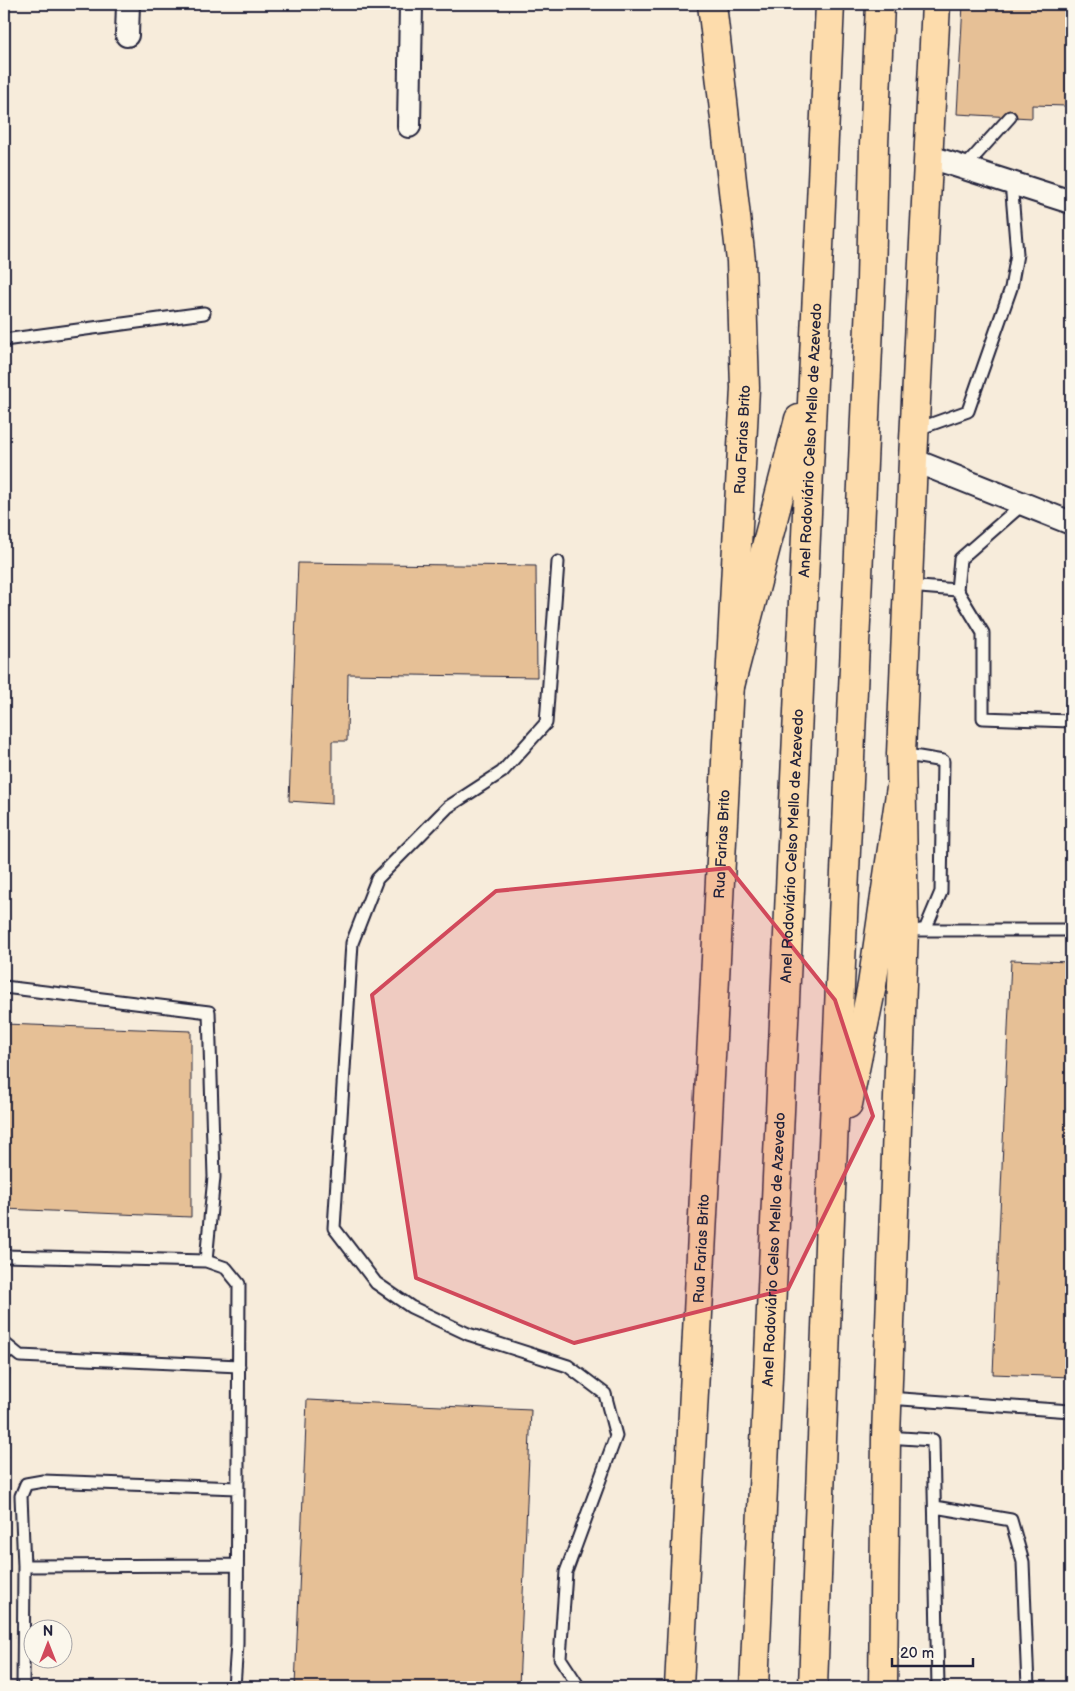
<svg xmlns="http://www.w3.org/2000/svg" width="1075" height="1691" viewBox="0 0 1075 1691" font-family="'Balsamiq Sans',sans-serif">
<rect width="100%" height="100%" fill="#f7ecdb"/>
<filter id="ink" filterUnits="userSpaceOnUse"><feTurbulence type="fractalNoise" baseFrequency=".02" numOctaves="2"/><feDisplacementMap in="SourceGraphic" scale="10" xChannelSelector="R" yChannelSelector="G"/><feConvolveMatrix kernelMatrix="1 2 1 2 8 2 1 2 1" color-interpolation-filters="sRGB"/></filter>
<g filter="url(#ink)">
<path fill="#e6c096" stroke="#22223b" d="M963 4H1071V70H1067V106L1032 105V118L957 114Z
M298 563 536 566 537 677 348 674 347 741H332V804L289 801Z
M1011 960 1071 962V1377L993 1374Z
M4 1024 191 1031V1217L4 1209Z
M4 1357H10L7 1475H4Z
M307 1400 531 1410 519 1687H295Z"/>
<g fill="none" stroke-linecap="round" stroke-linejoin="round">
<defs>
<path id="service" d="M965 167 1010 117
M4 340 204 313
M915 430 968 411 1011 288 1017 254 1011 182
M558 562 546 723 502 772 448 807 377 879 352 943 334 1228 376 1283 411 1307 468 1334 568 1366 605 1394 616 1436 566 1572 560 1658 579 1687
M908 586 957 590 983 633V718L1071 721
M957 590 960 559 1024 503
M901 754 943 761 941 892 925 930
M920 930H1071
M4 987 209 1012 214 1177 206 1261
M4 1256 206 1261 226 1268 239 1284 237 1644 234 1687
M4 1343 20 1356 239 1366
M888 1398 1071 1411
M886 1437 933 1440 938 1687
M935 1507 1011 1520 1023 1562 1028 1687
M24 1566 21 1496 26 1484 43 1481 238 1488
M23 1687 24 1566 237 1565"/>
<path id="minor" d="M127 35 128 4
M409 126 411 4
M927 156 1071 202
M913 460 1071 523"/>
<g id="primary">
<path id="s1" d="M679 1687 745 388 741 261 712 4"/>
<path d="M883 1687 886 1437 904 928 901 754 913 460 936 4"/>
</g>
<g id="motorway">
<path d="M729 690 799 419"/>
<path d="M848 1104 872 985 901 787"/>
<path id="s2" d="M754 1687 830 4"/>
<path d="M813 1687 831 1191 871 280 874 145 880 4"/>
</g>
</defs>
<use href="#service" stroke="#22223b" stroke-width="15"/>
<use href="#minor" stroke="#22223b" stroke-width="26"/>
<use href="#primary" stroke="#22223b" stroke-width="31"/>
<use href="#motorway" stroke="#22223b" stroke-width="31"/>
<use href="#service" stroke="#fbf7ec" stroke-width="11"/>
<use href="#minor" stroke="#fbf7ec" stroke-width="22"/>
<use href="#primary" stroke="#fddcac" stroke-width="28"/>
<use href="#motorway" stroke="#fddcac" stroke-width="28"/>
</g>
</g>
<path fill="#d1495b" fill-opacity="0.2" stroke="#d1495b" stroke-width="4" stroke-linejoin="round" d="M729 868 835 1000 873 1116 788 1289 574 1343 416 1278 372 995 496 891Z"/>
<g text-anchor="middle" stroke-width="4" stroke-linejoin="round" paint-order="stroke">
<g font-size="15" fill="#22223b" stroke="#fbf7ec">
<text dy="5" stroke="none"><textPath href="#s1" startOffset="1249">Rua Farias Brito</textPath></text>
<text dy="5" stroke="none"><textPath href="#s2" startOffset="1248">Anel Rodoviário Celso Mello de Azevedo</textPath></text>
<text dy="5" stroke="none"><textPath href="#s1" startOffset="844">Rua Farias Brito</textPath></text>
<text dy="5" stroke="none"><textPath href="#s2" startOffset="842">Anel Rodoviário Celso Mello de Azevedo</textPath></text>
<text dy="5" stroke="none"><textPath href="#s1" startOffset="439">Rua Farias Brito</textPath></text>
<text dy="5" stroke="none"><textPath href="#s2" startOffset="438">Anel Rodoviário Celso Mello de Azevedo</textPath></text>
</g>
</g>
<rect width="1075" height="1691" fill="none" stroke="#fbf7ec" stroke-width="20"/>
<rect x="10" y="10" width="1055" height="1671" fill="none" stroke="#22223b" stroke-width="2" filter="url(#ink)"/>
<g transform="translate(48 1644)"><circle r="24" fill="#fbf7ec" stroke="#a4a2a5"/>
<path d="M0-4L9 19L0 12L-9 19Z" fill="#d1495b"/>
<text y="-8" font-size="14" font-weight="bold" text-anchor="middle" fill="#22223b">N</text>
</g>
<path d="M892 1658v8h81v-8" fill="none" stroke="#22223b" stroke-width="2.5"/>
<text x="900" y="1658" font-size="15" fill="#22223b" stroke="#fbf7ec" stroke-width="4" paint-order="stroke">20 m</text>
</svg>
